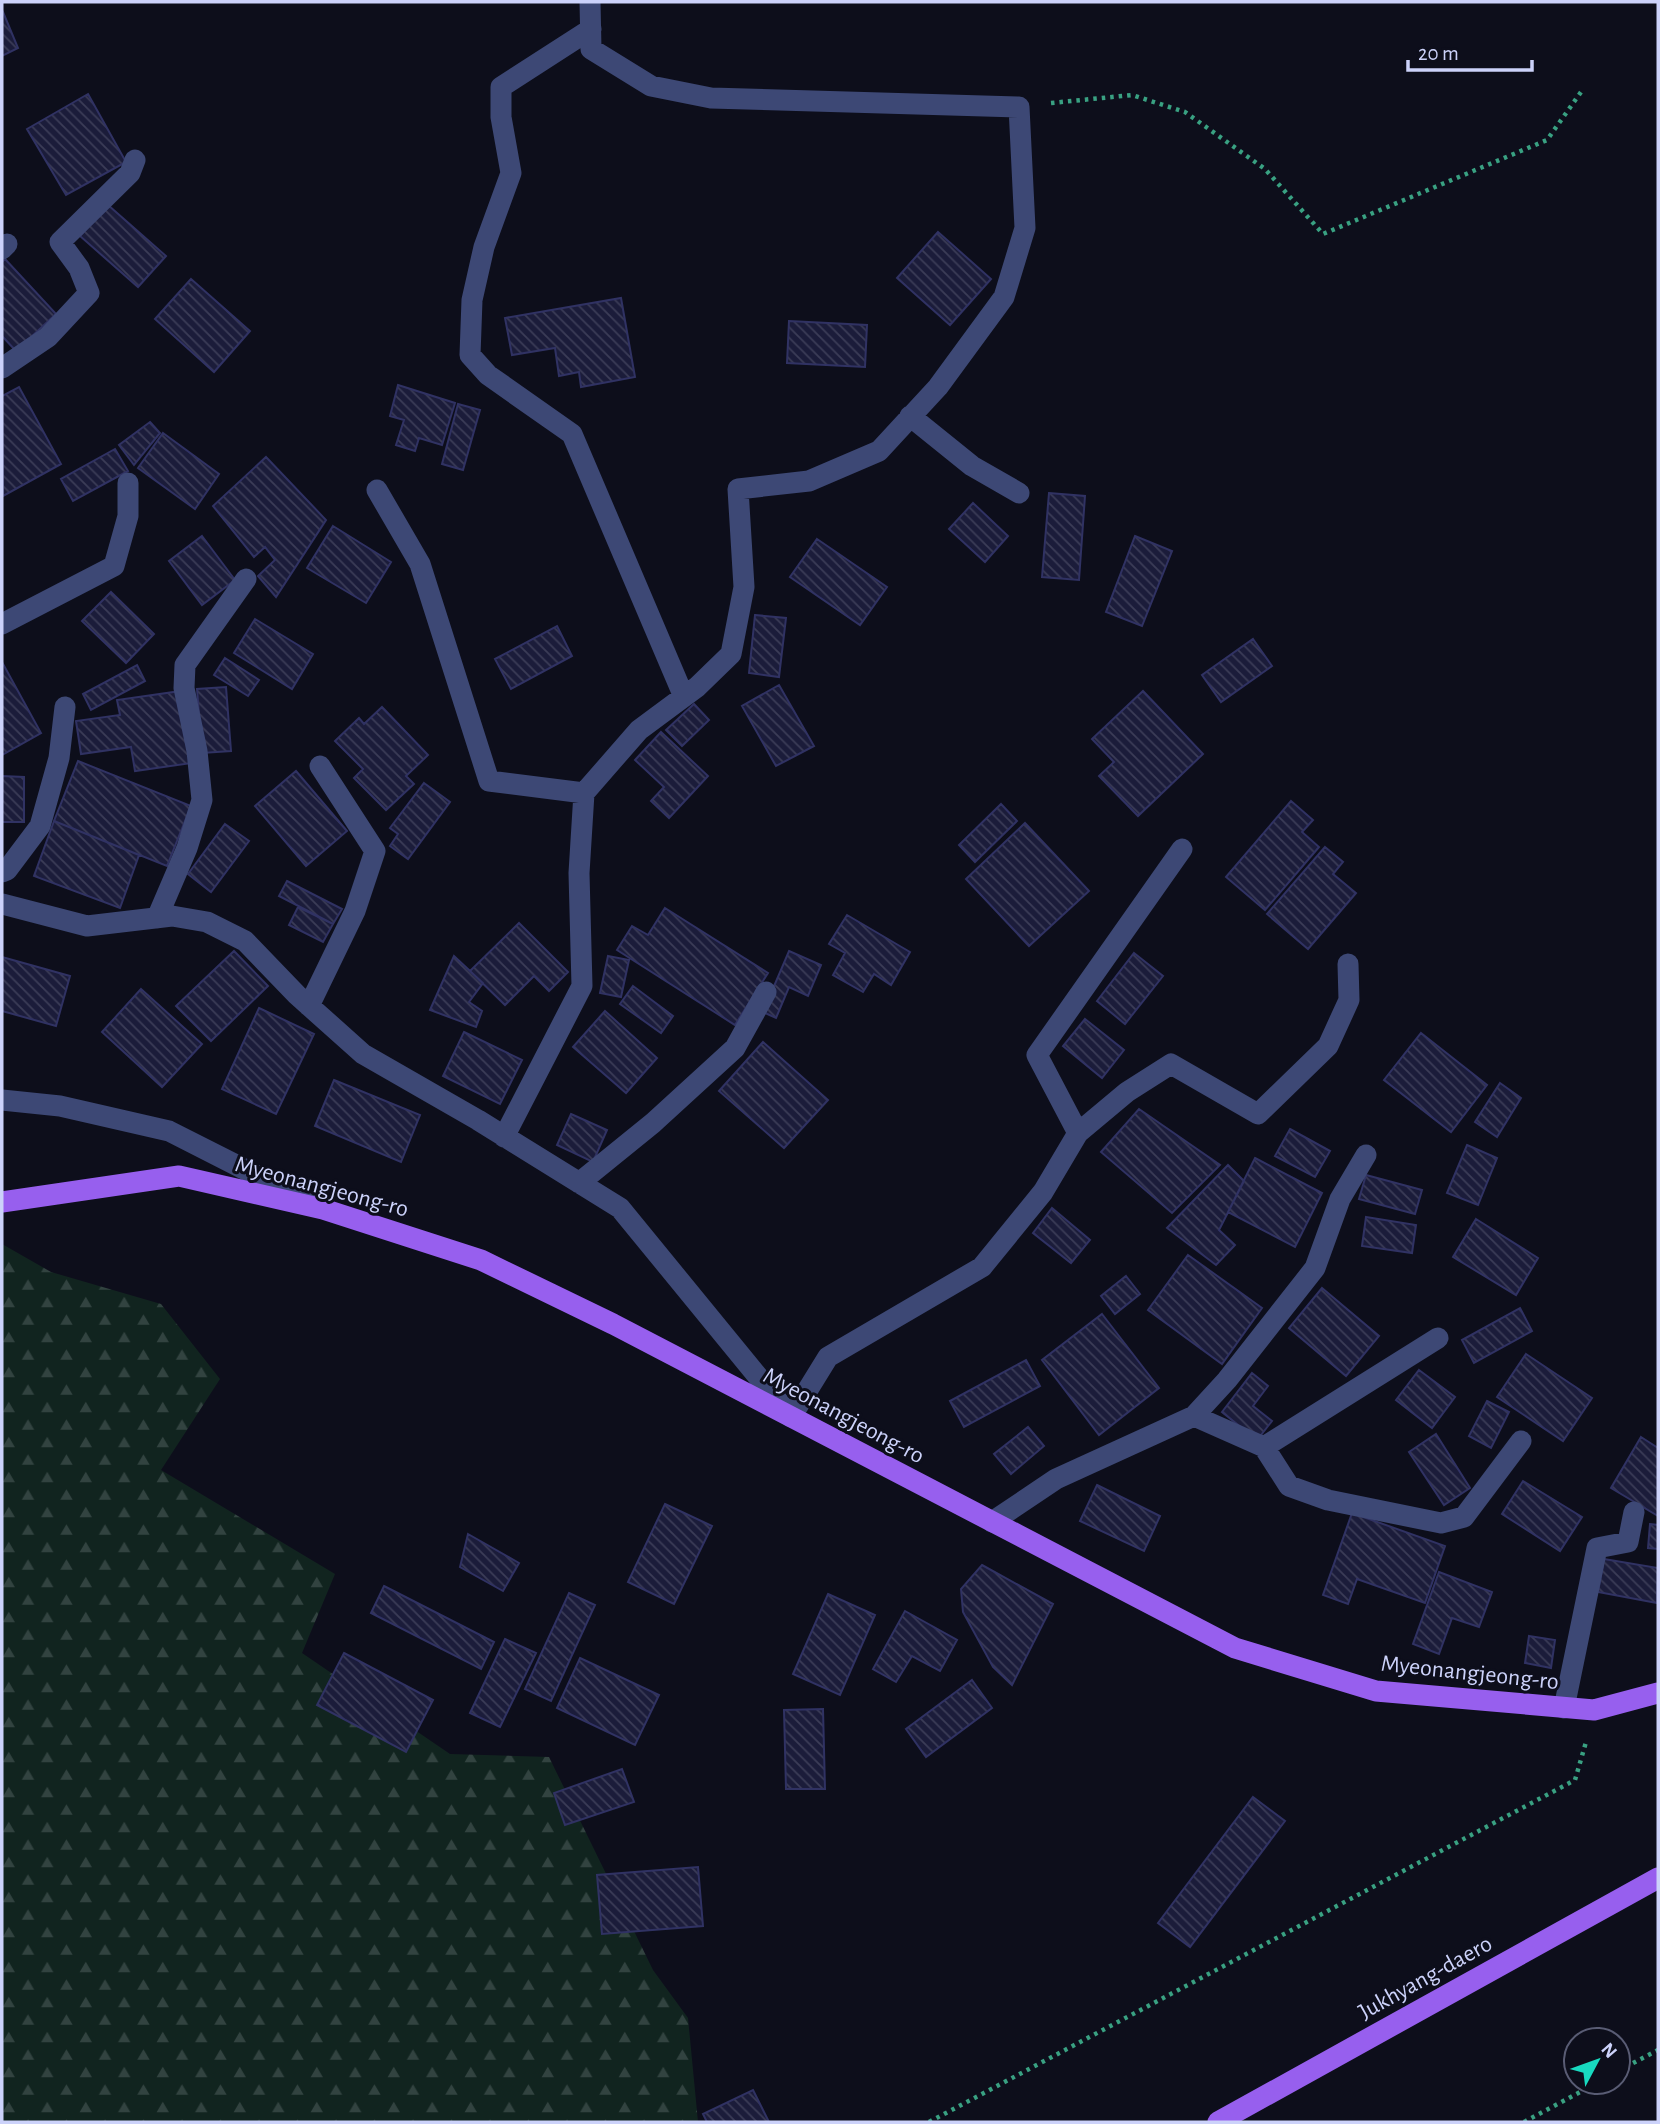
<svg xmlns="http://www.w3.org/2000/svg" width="1660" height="2124" viewBox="0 0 1660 2124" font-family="'Alegreya Sans',sans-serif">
<defs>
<pattern id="forest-firs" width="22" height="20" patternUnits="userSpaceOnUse" patternTransform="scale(1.75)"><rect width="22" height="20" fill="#11241f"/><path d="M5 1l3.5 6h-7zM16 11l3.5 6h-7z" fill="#324340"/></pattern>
<pattern id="building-back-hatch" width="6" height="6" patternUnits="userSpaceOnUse" patternTransform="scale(1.75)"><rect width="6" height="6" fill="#1b1c3a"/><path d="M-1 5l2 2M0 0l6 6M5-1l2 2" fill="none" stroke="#3b3c57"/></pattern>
</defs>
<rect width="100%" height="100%" fill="#0d0e1b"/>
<path fill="url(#forest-firs)" d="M2 1244 51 1272 161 1304 220 1379 161 1470 335 1574 302 1653 450 1754 549 1757 653 1970 688 2018 698 2122H2Z"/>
<path fill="url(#building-back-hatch)" stroke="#303263" stroke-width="2" d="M3 12 18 48 2 56V13Z
M88 94 126 162 66 195 27 129Z
M108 205 166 256 138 287 80 236Z
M938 232 991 279 950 325 897 278Z
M5 259 56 314 16 351 2 336V262Z
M191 279 250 331 214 372 155 319Z
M621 298 635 377 581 387 579 372 559 376 555 348 512 355 505 318Z
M789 321 867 325 865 367 787 363Z
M398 385 455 403 442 445 419 438 415 451 396 445 404 420 390 416Z
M19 387 61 464 3 496 2 396Z
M458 404 480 410 463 470 442 464Z
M150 422 160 433 134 465 119 445Z
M163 433 219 474 195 509 138 468Z
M115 449 128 471 73 501 61 479Z
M266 457 326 520 276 597 258 576 275 560 265 547 254 557 213 506Z
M1049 493 1085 496 1079 580 1042 577Z
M973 503 1008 536 985 562 949 529Z
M333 526 391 562 366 603 307 568Z
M202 536 235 580 202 605 169 561Z
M1135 536 1172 551 1142 626 1106 612Z
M817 539 887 587 860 625 790 577Z
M111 592 154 634 126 663 82 621Z
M755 615 786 618 779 677 749 673Z
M255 619 313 654 292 689 234 653Z
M557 626 572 656 511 689 495 659Z
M1253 639 1272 666 1221 702 1202 675Z
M225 658 259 680 248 696 214 675Z
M2 662 41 733 2 755Z
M137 665 145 681 91 710 83 694Z
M779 685 814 746 776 766 742 706Z
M226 687 231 751 202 753 197 689Z
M181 691 192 763 135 771 131 747 81 754 76 721 120 715 117 700Z
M1143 691 1203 754 1138 816 1099 776 1114 762 1092 739Z
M694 704 709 720 682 746 666 730Z
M382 707 428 755 406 776 414 784 386 810 354 778 363 769 335 741 359 718 364 724Z
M661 732 708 776 669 818 651 801 664 787 635 760Z
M78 761 191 806 167 866 54 821Z
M296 771 347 831 306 866 255 806Z
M2 776 24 777V822H2Z
M424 783 450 802 408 859 390 846 398 834 390 828Z
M1291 801 1313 820 1302 832 1319 847 1265 910 1226 877Z
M1001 804 1017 821 975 862 959 845Z
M54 821 139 855 120 908 34 876Z
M1025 823 1089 891 1029 946 966 879Z
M225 824 249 841 211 892 188 874Z
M1325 847 1343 862 1333 874 1356 893 1308 949 1267 914Z
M287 881 342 909 333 924 279 896Z
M298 907 333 924 323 942 289 925Z
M665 908 768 973 735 1025 617 950 632 926 648 935Z
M847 915 910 952 891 985 874 974 863 992 833 975 845 953 829 944Z
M519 923 568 972 549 991 534 976 505 1005 470 971Z
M234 951 268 986 211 1041 176 1006Z
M789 951 821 965 808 996 789 987 776 1018 763 1012Z
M1134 953 1163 976 1125 1024 1097 1001Z
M454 956 483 983 469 1002 482 1011 476 1027 430 1010Z
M608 956 629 960 621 997 600 993Z
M2 957 70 976 56 1026 2 1011Z
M633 986 673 1016 661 1033 620 1004Z
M141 989 202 1044 162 1087 102 1032Z
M259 1008 314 1034 276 1114 222 1089Z
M605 1011 657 1058 626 1093 573 1047Z
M1085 1019 1124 1050 1102 1078 1063 1046Z
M464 1032 522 1060 500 1104 443 1076Z
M1421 1033 1487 1085 1451 1132 1384 1080Z
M763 1042 828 1100 784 1148 719 1091Z
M334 1080 420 1115 401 1162 315 1126Z
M1500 1083 1521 1098 1497 1137 1475 1122Z
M1139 1109 1220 1165 1172 1213 1101 1152Z
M571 1114 607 1130 593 1162 557 1145Z
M1290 1129 1330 1151 1315 1177 1275 1156Z
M1467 1145 1497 1158 1478 1205 1447 1193Z
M1255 1158 1322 1193 1295 1247 1228 1212Z
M1228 1165 1244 1181 1219 1230 1235 1245 1216 1265 1167 1228Z
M1366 1175 1422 1190 1415 1214 1359 1199Z
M1052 1208 1090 1240 1071 1263 1033 1233Z
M1366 1217 1416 1225 1412 1253 1362 1246Z
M1476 1219 1538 1258 1516 1295 1453 1257Z
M1188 1255 1262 1308 1222 1364 1148 1310Z
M1126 1276 1140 1294 1115 1314 1101 1296Z
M1322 1288 1379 1336 1346 1376 1289 1328Z
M1520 1308 1532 1331 1474 1363 1462 1340Z
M1102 1314 1159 1388 1099 1435 1042 1360Z
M1526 1354 1592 1398 1563 1441 1497 1397Z
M1026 1360 1040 1386 964 1427 950 1401Z
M1419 1370 1455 1397 1432 1428 1396 1400Z
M1252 1373 1268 1386 1253 1406 1272 1421 1257 1440 1222 1412Z
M1487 1401 1509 1412 1491 1448 1469 1436Z
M1028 1427 1044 1446 1011 1474 994 1454Z
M1436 1434 1470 1488 1444 1505 1409 1452Z
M1641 1437 1658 1448V1516L1611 1488Z
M1523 1481 1582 1517 1560 1551 1502 1514Z
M1097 1485 1160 1516 1144 1551 1080 1521Z
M665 1504 712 1526 674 1604 628 1582Z
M1352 1513 1445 1546 1425 1603 1357 1579 1348 1604 1323 1595Z
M1650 1524 1658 1525V1549L1648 1548Z
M468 1534 519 1563 503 1591 460 1567Z
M1604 1559 1658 1568 1657 1603 1598 1592Z
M982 1565 1053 1604 1012 1685 993 1667 963 1612 961 1589Z
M1439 1572 1492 1592 1479 1627 1452 1618 1439 1654 1413 1644Z
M384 1586 494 1642 481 1669 371 1613Z
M569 1593 595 1605 551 1701 525 1689Z
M828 1594 875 1615 840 1695 793 1674Z
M905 1611 957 1640 940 1671 912 1656 896 1682 873 1669Z
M1529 1636 1555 1640 1551 1668 1525 1663Z
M505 1639 536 1653 500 1727 470 1713Z
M344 1653 433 1700 406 1752 317 1705Z
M580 1658 659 1695 635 1745 557 1708Z
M972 1680 992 1708 926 1757 906 1729Z
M823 1709 825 1789H786L784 1710Z
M622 1769 634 1802 565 1825 554 1793Z
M1253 1797 1285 1821 1190 1947 1158 1923Z
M698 1867 703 1926 602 1934 597 1875Z
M753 2090 769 2122H707L703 2114Z"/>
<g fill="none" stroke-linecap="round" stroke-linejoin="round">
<path stroke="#39a182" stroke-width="4.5" stroke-dasharray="3.5 5" stroke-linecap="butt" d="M1051 103 1132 95 1185 112 1265 169 1323 234 1547 140 1581 92
M1618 2071 1658 2050
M929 2122 1575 1780 1586 1742
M1524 2122 1599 2082"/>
<path stroke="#3d4875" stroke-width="21" d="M591 29 501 87V117L511 173 484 247 472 300 470 355 488 375 572 434 684 697
M2 249 7 244
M2 368 48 337 89 293 79 268 60 242 130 173 135 160
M910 416 972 466 1019 493
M377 490 420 564 489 781 584 793
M2 624 114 566 128 516V483
M2 872 7 870 40 826 59 758 65 707
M2 904 87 926 172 916 207 922 245 941 297 995 363 1054 478 1120 620 1208 791 1417 828 1357 982 1267 1043 1192 1078 1133 1037 1055 1182 849
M157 918 187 848 202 800 197 751 184 688 185 665 246 579
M309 1006 355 911 375 851 320 766
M2 1100 60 1106 169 1131 309 1202
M1078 1133 1127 1092 1171 1064 1258 1114 1328 1046 1349 1000 1348 964
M504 1137 582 986 579 873 584 793 639 730 697 687 731 654 744 587 738 489 809 481 879 451 938 387 1004 297 1025 228 1019 107 711 98 651 86 591 49 590 2
M579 1183 653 1123 735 1048 766 992
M1194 1416 1264 1447 1438 1338
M1264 1447 1289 1486 1328 1500 1441 1523 1464 1517 1521 1441
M992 1522 1056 1479 1194 1416 1227 1380 1315 1268 1340 1199 1366 1155
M1564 1708 1597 1548 1628 1542 1634 1512"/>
<path stroke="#975fee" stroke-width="21" d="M2 1202 179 1176 323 1209 481 1260 613 1324 1235 1648 1376 1691 1594 1710 1658 1693
M1218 2122 1658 1878"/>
</g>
<g text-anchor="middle" stroke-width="6" stroke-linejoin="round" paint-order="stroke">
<g font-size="24" fill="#ccd2fa" stroke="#0d0e1b">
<text transform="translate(322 1186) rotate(15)" y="8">Myeonangjeong-ro</text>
<text transform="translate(844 1415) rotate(28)" y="8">Myeonangjeong-ro</text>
<text transform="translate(1470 1672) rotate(6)" y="8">Myeonangjeong-ro</text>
<text transform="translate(1425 1977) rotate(-29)" y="8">Jukhyang-daero</text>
</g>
</g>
<rect width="1660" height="2124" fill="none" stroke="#ccd2fa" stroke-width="7"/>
<g transform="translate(1597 2061) rotate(49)"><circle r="33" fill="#0d0e1b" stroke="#595c74" stroke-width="2"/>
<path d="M0-5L12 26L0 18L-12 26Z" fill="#18dac0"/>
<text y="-10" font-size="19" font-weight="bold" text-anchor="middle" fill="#ccd2fa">N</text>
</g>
<path d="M1408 60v10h124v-10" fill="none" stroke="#ccd2fa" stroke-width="3.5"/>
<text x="1418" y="60" font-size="21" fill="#ccd2fa" stroke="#0d0e1b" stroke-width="5" paint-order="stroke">20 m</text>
</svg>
